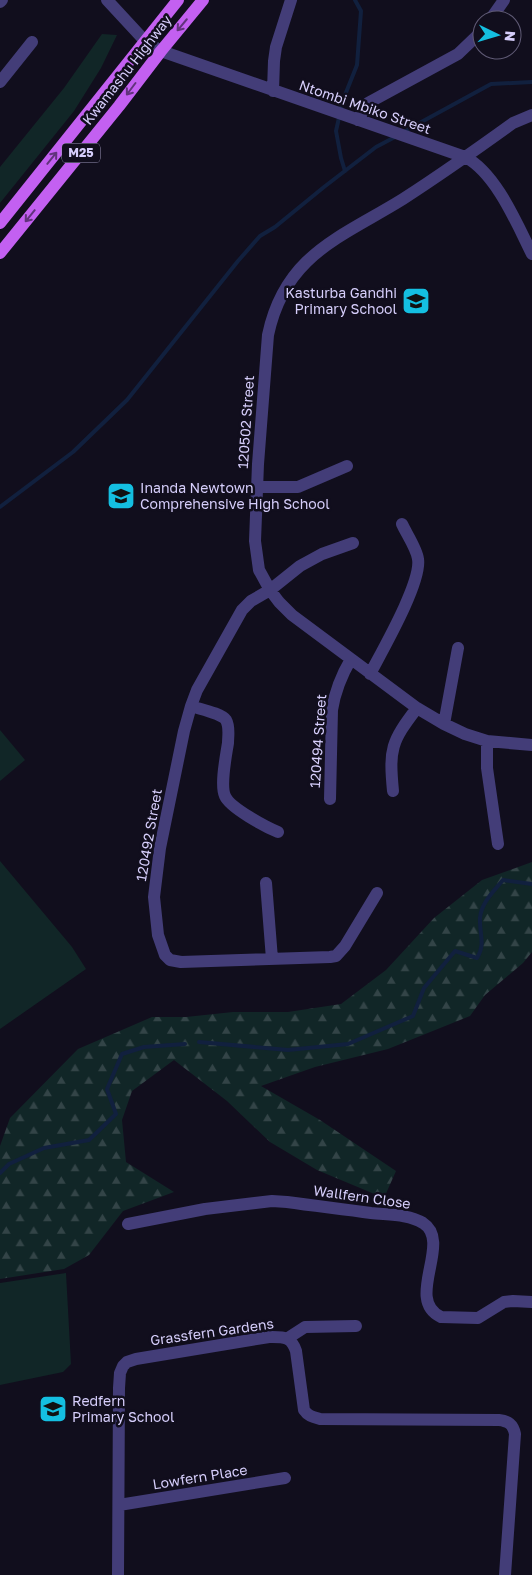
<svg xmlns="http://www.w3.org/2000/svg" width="532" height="1575" viewBox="0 0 532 1575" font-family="'Golos Text',sans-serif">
<defs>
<pattern id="forest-firs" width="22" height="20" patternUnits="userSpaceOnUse" patternTransform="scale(1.25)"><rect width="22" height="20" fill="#112627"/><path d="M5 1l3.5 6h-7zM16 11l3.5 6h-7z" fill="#334447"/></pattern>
</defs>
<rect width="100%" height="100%" fill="#110e1d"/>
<path fill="#112627" d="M102 34 117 35 101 68 74 111 0 203V167L64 88Z
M0 730 25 760 0 781Z
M0 861 72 947 86 969 0 1029Z
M66 1273 71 1364 63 1372 0 1385V1283Z"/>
<path fill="url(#forest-firs)" d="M532 862V952L523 963 485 995 470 1016 388 1049 315 1067 261 1086 320 1120 396 1171 384 1198 317 1170 270 1142 227 1101 174 1060 132 1091 122 1120 126 1162 174 1192 123 1211 89 1255 64 1269 0 1279V1146L10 1118 78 1049 152 1017H186L233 1012H288L341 1004 386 970 434 918 482 880Z"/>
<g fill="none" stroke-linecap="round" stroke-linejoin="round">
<path stroke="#11203e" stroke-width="4" d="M403 132 491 84 532 82
M345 171 341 158 336 131 343 100 357 65 361 11 355 0
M0 507 73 452 127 400 238 261 260 236 275 227 324 187 376 147 395 137
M199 1042 288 1050 348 1044 413 1016 424 988 455 951 477 958C486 944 479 933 480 918 481 903 494 891 503 880L532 884
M0 1173 9 1164 44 1148 89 1140 116 1114 107 1089 122 1054 144 1047 185 1044"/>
<path stroke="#433d78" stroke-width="12" d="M107 0 145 41 161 51 465 157C496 173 517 224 532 254
M0 2 2 0
M490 20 504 0
M0 82 32 42
M273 91 274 61 276 47 291 0
M532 115 513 123C477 149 440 175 403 199 342 237 285 254 268 335L258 464 255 541 259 570 270 590 279 602 292 615 417 708 444 724 465 734 487 741 532 745
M358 120 368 103 458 54 482 31
M256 487H298L347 466
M353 543 322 554 300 566 270 590 251 601 242 610 197 690 191 706 184 731 160 848 154 897 158 935 165 955 170 960 181 962 330 957 336 956 345 946 377 893
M370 674C382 651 422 582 418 559 417 549 406 533 402 524
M191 706C199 709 221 713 226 720 230 727 228 736 228 743 226 756 220 785 225 796 230 808 266 827 278 832
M444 724 458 648
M487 741V768L498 844
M393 791C389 749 391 742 417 708
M330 799 332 710C335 691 341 676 351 659
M266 883 272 959
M128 1224 205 1209 272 1201 287 1202C315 1206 343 1209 371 1213 388 1215 408 1214 423 1223 453 1242 404 1300 441 1317L478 1318 504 1302 513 1301 532 1302
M288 1338 305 1327 356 1326
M119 1505 285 1478
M118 1575 119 1388 120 1373 123 1366 127 1362 136 1359 269 1337C284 1337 291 1336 296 1351L304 1410C308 1416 313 1417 320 1419L499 1420C508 1421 513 1424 515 1434L505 1575"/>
<path stroke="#c360f1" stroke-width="12" d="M0 223 178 0
M0 253 119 106 161 51 203 0"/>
</g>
<defs><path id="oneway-shaft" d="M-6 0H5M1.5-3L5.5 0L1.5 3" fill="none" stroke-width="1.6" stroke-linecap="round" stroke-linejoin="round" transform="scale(1.25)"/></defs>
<g stroke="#61337c">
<use href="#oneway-shaft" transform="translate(182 25) rotate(130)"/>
<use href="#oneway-shaft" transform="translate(131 89) rotate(127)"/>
<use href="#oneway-shaft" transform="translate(52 158) rotate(-51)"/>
<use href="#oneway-shaft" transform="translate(30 216) rotate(129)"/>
</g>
<defs>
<symbol id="school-square" viewBox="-11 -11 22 22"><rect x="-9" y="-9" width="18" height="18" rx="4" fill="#14bfe1" stroke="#110e1d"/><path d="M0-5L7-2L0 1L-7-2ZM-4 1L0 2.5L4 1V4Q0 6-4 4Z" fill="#111"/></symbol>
</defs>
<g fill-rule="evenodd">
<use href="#school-square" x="400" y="285" width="32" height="32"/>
<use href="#school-square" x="105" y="480" width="32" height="32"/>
<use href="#school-square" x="37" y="1393" width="32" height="32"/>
</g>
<g text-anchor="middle" stroke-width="5" stroke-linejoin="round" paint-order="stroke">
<rect fill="#110e1d" stroke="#9b94b8" stroke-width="1" x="62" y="143.5" width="38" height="19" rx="4"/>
<g font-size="12" font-weight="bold" fill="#d6cefb">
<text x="81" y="157">M25</text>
</g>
<g font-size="14" fill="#d6cefb" stroke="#110e1d">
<text transform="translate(127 70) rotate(-52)" y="5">Kwamashu Highway</text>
<text transform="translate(365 107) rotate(19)" y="5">Ntombi Mbiko Street</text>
<text transform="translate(246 422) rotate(-86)" y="5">120502 Street</text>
<text transform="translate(318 741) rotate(-86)" y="5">120494 Street</text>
<text transform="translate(149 835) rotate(-80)" y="5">120492 Street</text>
<text transform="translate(362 1197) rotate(8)" y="5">Wallfern Close</text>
<text transform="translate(212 1332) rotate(-8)" y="5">Grassfern Gardens</text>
<text transform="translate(200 1477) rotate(-9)" y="5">Lowfern Place</text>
</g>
<g font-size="14" fill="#d6cefb" stroke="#110e1d" text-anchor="start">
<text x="397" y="298" text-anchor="end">Kasturba Gandhi<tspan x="397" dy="16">Primary School</tspan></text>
<text x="140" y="493">Inanda Newtown<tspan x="140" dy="16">Comprehensive High School</tspan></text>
<text x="72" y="1406">Redfern<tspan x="72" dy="16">Primary School</tspan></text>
</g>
</g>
<g transform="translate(497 35) rotate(95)"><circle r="24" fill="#110e1d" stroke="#605b76"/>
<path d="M0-4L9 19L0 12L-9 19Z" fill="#14bfe1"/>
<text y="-8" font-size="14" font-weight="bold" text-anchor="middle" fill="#d6cefb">N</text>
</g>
</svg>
